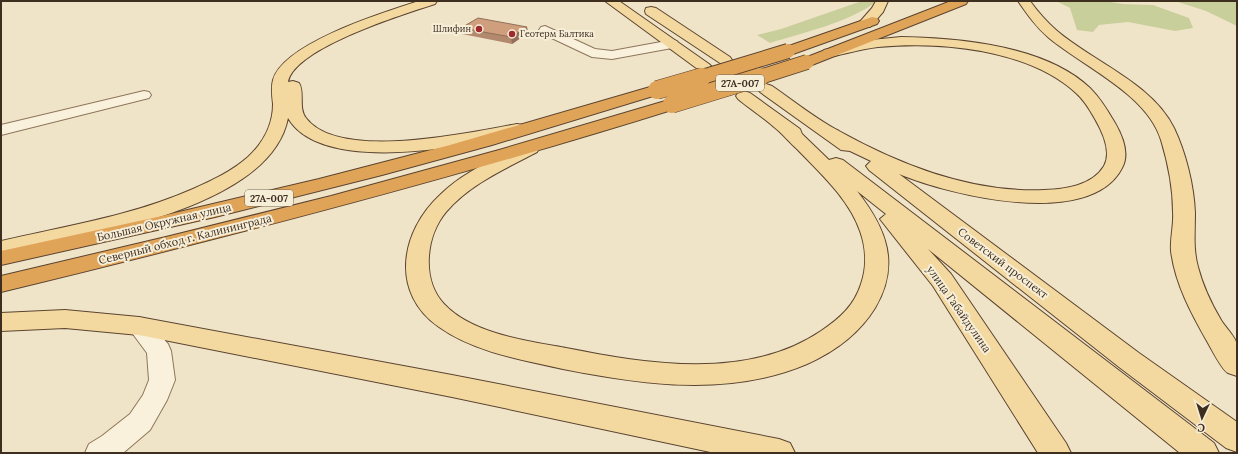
<svg xmlns="http://www.w3.org/2000/svg" width="1238" height="454" viewBox="0 0 1238 454" font-family="Lora,serif">
<rect width="100%" height="100%" fill="#f0e4c8"/>
<path fill="#c9cf9b" d="M862 1H877C851 22 802 33 770 43L757 35 781 29Z
M1056 1H1104L1123 4 1153 5 1189 18 1193 28 1175 31 1128 22 1099 25 1093 32 1077 30 1070 8Z
M1175 1H1237V26L1206 11Z"/>
<g fill="none" stroke-linecap="round" stroke-linejoin="round">
<defs>
<path id="minor" d="M545 26 595 49 612 51 672 40 677 41 678 44 677 47 672 48 612 59 592 57 541 33 539 30 541 27Z
M144 91 149 92 151 95 149 98 1 135V125Z
M139 317 147 320 168 344 171 351 175 380 167 400 150 430 123 453H85L89 444 102 436 130 414 143 395 149 380 147 353 127 326 131 320Z"/>
<path id="major" d="M419 1H437L435 4C404 14 294 48 288 82L293 81 299 83C305 92 298 108 306 118 339 162 471 132 517 124L523 125 526 129 523 133C470 146 322 176 288 118 270 211 78 237 1 255V241C66 226 132 216 193 189 213 180 232 171 248 157 263 143 273 125 273 104 272 96 271 87 273 80 283 43 385 12 419 1Z
M605 1H619L709 64 712 67 709 70 704 72 699 70Z
M876 1H888L883 12 870 27H860L858 24 872 8Z
M1018 1H1030C1038 12 1046 21 1056 30 1093 62 1152 83 1174 128 1186 153 1194 186 1195 213 1195 232 1193 249 1198 267 1203 286 1211 303 1221 320 1225 327 1236 337 1237 345 1238 355 1237 366 1237 376 1234 375 1231 374 1228 373 1222 370 1212 350 1208 343 1192 315 1175 284 1171 251 1170 238 1174 225 1173 212 1173 188 1168 163 1161 140 1147 94 1084 67 1049 38 1036 27 1027 14 1018 1Z
M651 7 656 8 730 57 732 60 730 63 725 64 720 63 646 14 645 11 646 8Z
M901 37C960 38 1046 46 1090 88 1100 98 1108 111 1115 123 1122 135 1130 154 1122 168 1090 230 949 195 899 174L1139 353 1237 422V452L1226 448 1119 367 869 170 866 166 871 161 850 151 841 150 760 92 758 89 760 86 766 84 772 86C794 101 816 119 839 131 902 166 972 193 1044 190 1065 189 1092 186 1104 166 1112 152 1102 131 1095 119 1090 110 1084 100 1076 93 1028 49 940 41 878 47 861 49 845 54 829 57L824 56 822 53 824 50 871 40Z
M744 91 750 93 800 129 802 134 829 160 836 158 843 160 1214 443 1219 453H1180L928 249 951 274 1066 443 1071 453H1038L933 286 880 219 886 214 857 191C886 228 901 264 875 308 859 334 834 352 807 364 729 397 644 385 563 369 522 360 474 352 439 327 390 293 400 232 440 195 463 172 495 159 523 144L530 142 537 144 539 148 537 152C505 169 470 184 446 212 426 236 421 279 444 304 472 334 527 341 566 348 648 364 747 381 821 331 839 319 854 306 861 284 867 267 866 248 860 231 849 199 820 173 797 149 789 142 782 133 774 127 763 117 750 109 738 99L736 96 738 93Z
M65 310 139 317 452 375 779 439 790 443 795 453H715L452 397 139 335 65 328 1 331V313Z"/>
<path id="highway" d="M951 1H968L966 4 812 65 807 66 802 65 800 62 802 59Z
M872 17 877 18 879 21 877 24 793 54 788 55 783 54 781 51 783 48Z
M657 85 663 87 665 90 663 93 492 145 382 175 215 217 1 265V251L162 216 319 179 450 145Z
M672 99 678 100 680 104 678 108C455 178 228 237 1 292V276L170 236 331 196 499 150Z"/>
</defs>
<use href="#minor" stroke="#8d765c" stroke-width="2"/>
<use href="#major" stroke="#5b4430" stroke-width="2"/>
<use href="#highway" stroke="#5b4430" stroke-width="2"/>
<use href="#minor" fill="#faf1dc" fill-rule="evenodd"/>
<use href="#major" fill="#f3d9a0" fill-rule="evenodd"/>
<use href="#highway" fill="#e0a458" fill-rule="evenodd"/>
<defs>
<path id="highway-bridge-far1" d="M699 78 788 51
M757 78 807 62"/>
<path id="highway-bridge" d="M657 90 702 77
M672 104 760 77"/>
</defs>
<use href="#highway-bridge-far1" stroke="#5b4430" stroke-width="16" stroke-linecap="butt"/>
<use href="#highway-bridge" stroke="#5b4430" stroke-width="19" stroke-linecap="butt"/>
<use href="#highway-bridge-far1" stroke="#e0a458" stroke-width="14"/>
<use href="#highway-bridge" stroke="#e0a458" stroke-width="18"/>
</g>
<path fill="#b2896c" d="M527 27 528 33 512 44 462 34 461 28Z"/>
<path fill="#916f58" d="M527 27 528 33 512 44 511 37Z"/>
<path fill="#cf9f7d" stroke="#916f58" d="M478 18 527 27 511 37 461 28Z"/>
<g fill="#9e2a2b" stroke="#f7eed8" stroke-width="1.5">
<circle cx="479" cy="29" r="4"/>
<circle cx="512" cy="34" r="4"/>
</g>
<g text-anchor="middle" stroke-width="4" stroke-linejoin="round" paint-order="stroke">
<g font-size="9" fill="#3d2e20" stroke="#f7eed8" text-anchor="end">
<text x="471" y="32">Шлифин</text>
<text x="520" y="37" text-anchor="start">Геотерм Балтика</text>
</g>
<g fill="#f7eed8" stroke="#756857" stroke-width="1">
<rect x="716" y="75" width="48" height="16" rx="3"/>
<rect x="245" y="190" width="48" height="16" rx="3"/>
</g>
<g font-size="10" font-weight="bold" fill="#3d2e20">
<text x="740" y="87">27А-007</text>
<text x="269" y="202">27А-007</text>
</g>
<g font-size="11" fill="#3d2e20" stroke="#f7eed8">
<text transform="translate(164 222) rotate(-13)" y="4">Большая Окружная улица</text>
<text transform="translate(185 239) rotate(-14)" y="4">Северный обход г. Калининграда</text>
<text transform="translate(1003 263) rotate(37)" y="4">Советский проспект</text>
<text transform="translate(959 309) rotate(55)" y="4">улица Габайдулина</text>
</g>
</g>
<rect width="1238" height="454" fill="none" stroke="#3d2e20" stroke-width="4"/>
<g transform="translate(1202 418) rotate(184)" stroke="#f7eed8" stroke-width="3" paint-order="stroke">
<path d="M0-3L7 15L0 10L-7 15Z" fill="#3d2e20"/>
<text y="-6" font-size="11" font-weight="bold" text-anchor="middle" fill="#3d2e20">С</text>
</g>
</svg>
